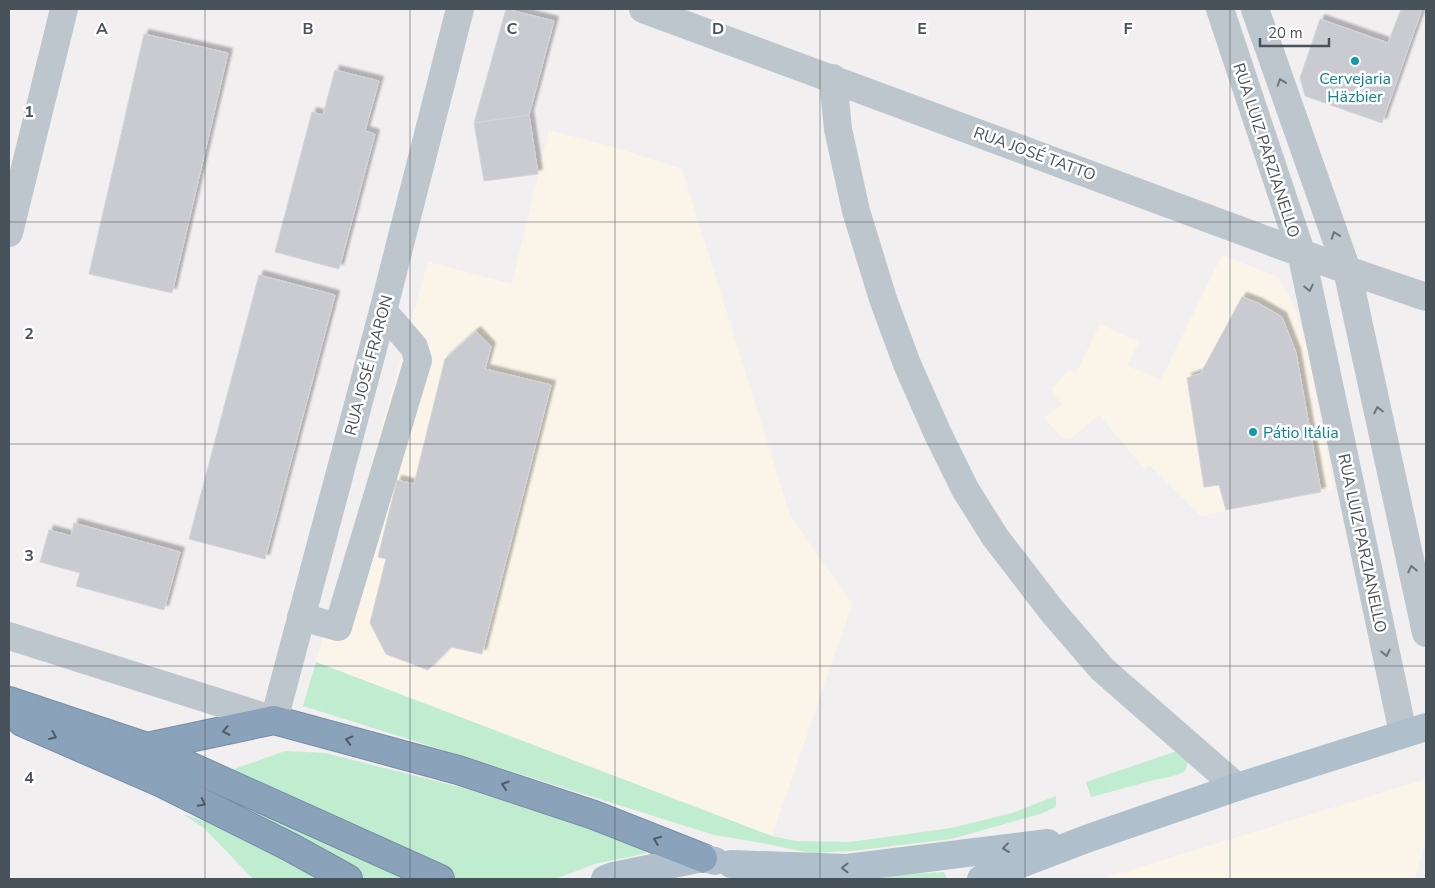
<svg xmlns="http://www.w3.org/2000/svg" width="1435" height="888" viewBox="0 0 1435 888" font-family="'Nunito Sans',sans-serif">
<defs>
<filter id="shadow"><feDropShadow dx="4.5" dy="-4.5" stdDeviation="1" flood-color="#0004"/></filter>
</defs>
<rect width="100%" height="100%" fill="#f1efef"/>
<path fill="#fbf5e9" d="M549 130 620 149 682 169 790 515 852 604 772 836 316 662 428 262 512 284Z
M1222 255 1278 277 1292 301 1307 347 1334 490 1201 516 1149 465 1145 469 1099 415 1070 439H1064L1044 418 1062 404 1051 389 1069 370 1076 373 1100 324 1139 342 1127 366 1161 379Z
M1426 779V840L1415 879H1101Z"/>
<path fill="#c0ecd0" d="M316 662 772 836 796 841 850 842 901 835 951 828 1012 813 1056 796V807L1040 814 951 839 851 851 811 853 762 843 714 835 303 706Z
M1180 750 1188 761 1185 771 1177 775 1154 780 1091 797 1086 782Z
M285 751 325 753 463 788 577 823 620 838 647 853 595 864 555 879H355L183 787Z
M183 814 256 839 329 879H253L204 828Z
M944 872 947 879H824Z"/>
<path fill="#c9cbd1" stroke="#d3d5da" filter="url(#shadow)" d="M506 9 554 21 529 115 474 123Z
M1401 9H1422L1382 123 1305 96 1300 78 1320 19 1388 43Z
M144 34 228 53 172 293 89 274Z
M335 70 379 81 365 131 375 134 339 269 275 252 312 112 323 115Z
M529 115 538 174 484 181 474 123Z
M259 275 335 295 265 559 189 539Z
M1242 297 1258 303 1282 317 1296 353 1321 492 1226 510 1219 485 1204 487 1187 378 1201 373Z
M476 331 491 347 485 369 551 385 482 654 451 647 428 670 386 654 370 623 386 559 378 557 397 480 414 484 445 359Z
M74 523 180 552 164 610 76 586 80 573 40 562 49 530 71 536Z"/>
<g fill="none" stroke-linecap="round" stroke-linejoin="round">
<defs>
<path id="highway" d="M9 701 147 747 440 879
M22 722 162 783 290 847 348 879
M147 747 274 720 458 770 594 815 703 858"/>
</defs>
<use href="#highway" stroke="#758ea6" stroke-width="30"/>
<path stroke="#bec6cd" stroke-width="28" d="M643 9 1347 270 1426 297
M1220 9 1301 252 1403 733
M1255 9 1347 270 1426 633
M833 78 838 129 856 211 883 299 907 364 937 432 965 489 995 537 1052 611 1102 669 1237 787
M9 233 64 9
M301 617 338 627 418 360 414 347 383 311
M9 636 274 720 383 311 460 9"/>
<path stroke="#b0bfcc" stroke-width="28" d="M731 864 847 868 1048 843
M605 879 613 876 703 858 715 861
M981 879 1089 838 1237 787 1426 727"/>
<use href="#highway" stroke="#8aa2ba" stroke-width="28"/>
</g>
<defs><path id="oneway-chevron" d="M-2-3.5L2.5 0L-2 3.5" fill="none" stroke-width="1.6" stroke-linecap="round" stroke-linejoin="round" transform="scale(1.25)"/></defs>
<g stroke="#6b757d">
<use href="#oneway-chevron" transform="translate(1281 82) rotate(-109)"/>
<use href="#oneway-chevron" transform="translate(1335 235) rotate(-110)"/>
<use href="#oneway-chevron" transform="translate(1309 288) rotate(78)"/>
<use href="#oneway-chevron" transform="translate(1378 410) rotate(-102)"/>
<use href="#oneway-chevron" transform="translate(1412 569) rotate(-102)"/>
<use href="#oneway-chevron" transform="translate(1386 653) rotate(78)"/>
</g>
<g stroke="#4f5a64">
<use href="#oneway-chevron" transform="translate(226 731) rotate(168)"/>
<use href="#oneway-chevron" transform="translate(53 736) rotate(24)"/>
<use href="#oneway-chevron" transform="translate(349 740) rotate(-165)"/>
<use href="#oneway-chevron" transform="translate(505 785) rotate(-162)"/>
<use href="#oneway-chevron" transform="translate(202 803) rotate(27)"/>
<use href="#oneway-chevron" transform="translate(657 840) rotate(-158)"/>
</g>
<g stroke="#626d77">
<use href="#oneway-chevron" transform="translate(1006 848) rotate(173)"/>
<use href="#oneway-chevron" transform="translate(845 868) rotate(179)"/>
</g>
<path fill="none" stroke="#48525b" stroke-width="1" stroke-opacity="0.55" d="M205 9V879M410 9V879M615 9V879M820 9V879M1025 9V879M1230 9V879M9 222H1426M9 444H1426M9 666H1426"/>
<g fill="#0f9aa8" stroke="#fff" stroke-width="2">
<circle cx="1355" cy="61" r="5"/>
<circle cx="1253" cy="432" r="5"/>
</g>
<g text-anchor="middle" stroke-width="5" stroke-linejoin="round" paint-order="stroke">
<g font-size="16" fill="#0d838f" stroke="#fff">
<text x="1355" y="84">Cervejaria<tspan x="1355" dy="18">Häzbier</tspan></text>
<text x="1263" y="438" text-anchor="start">Pátio Itália</text>
</g>
<g font-size="16" fill="#48525b" stroke="#fff">
<text transform="translate(1267 150) rotate(72)" y="6">RUA LUIZ PARZIANELLO</text>
<text transform="translate(1035 153) rotate(20)" y="6">RUA JOSÉ TATTO</text>
<text transform="translate(368 365) rotate(-75)" y="6">RUA JOSÉ FRARON</text>
<text transform="translate(1363 543) rotate(78)" y="6">RUA LUIZ PARZIANELLO</text>
</g>
</g>
<g font-size="16" text-anchor="middle" font-weight="bold" fill="#48525b" stroke="#fff" stroke-width="5" stroke-linejoin="round" paint-order="stroke">
<text x="102" y="34">A</text>
<text x="308" y="34">B</text>
<text x="512" y="34">C</text>
<text x="718" y="34">D</text>
<text x="922" y="34">E</text>
<text x="1128" y="34">F</text>
<text x="29" y="117">1</text>
<text x="29" y="339">2</text>
<text x="29" y="561">3</text>
<text x="29" y="783">4</text>
</g>
<rect width="1435" height="888" fill="none" stroke="#48525b" stroke-width="20"/>
<path d="M1260 38v8h69v-8" fill="none" stroke="#48525b" stroke-width="2.5"/>
<text x="1268" y="38" font-size="15" fill="#48525b" stroke="#ffffff" stroke-width="4" paint-order="stroke">20 m</text>
</svg>
